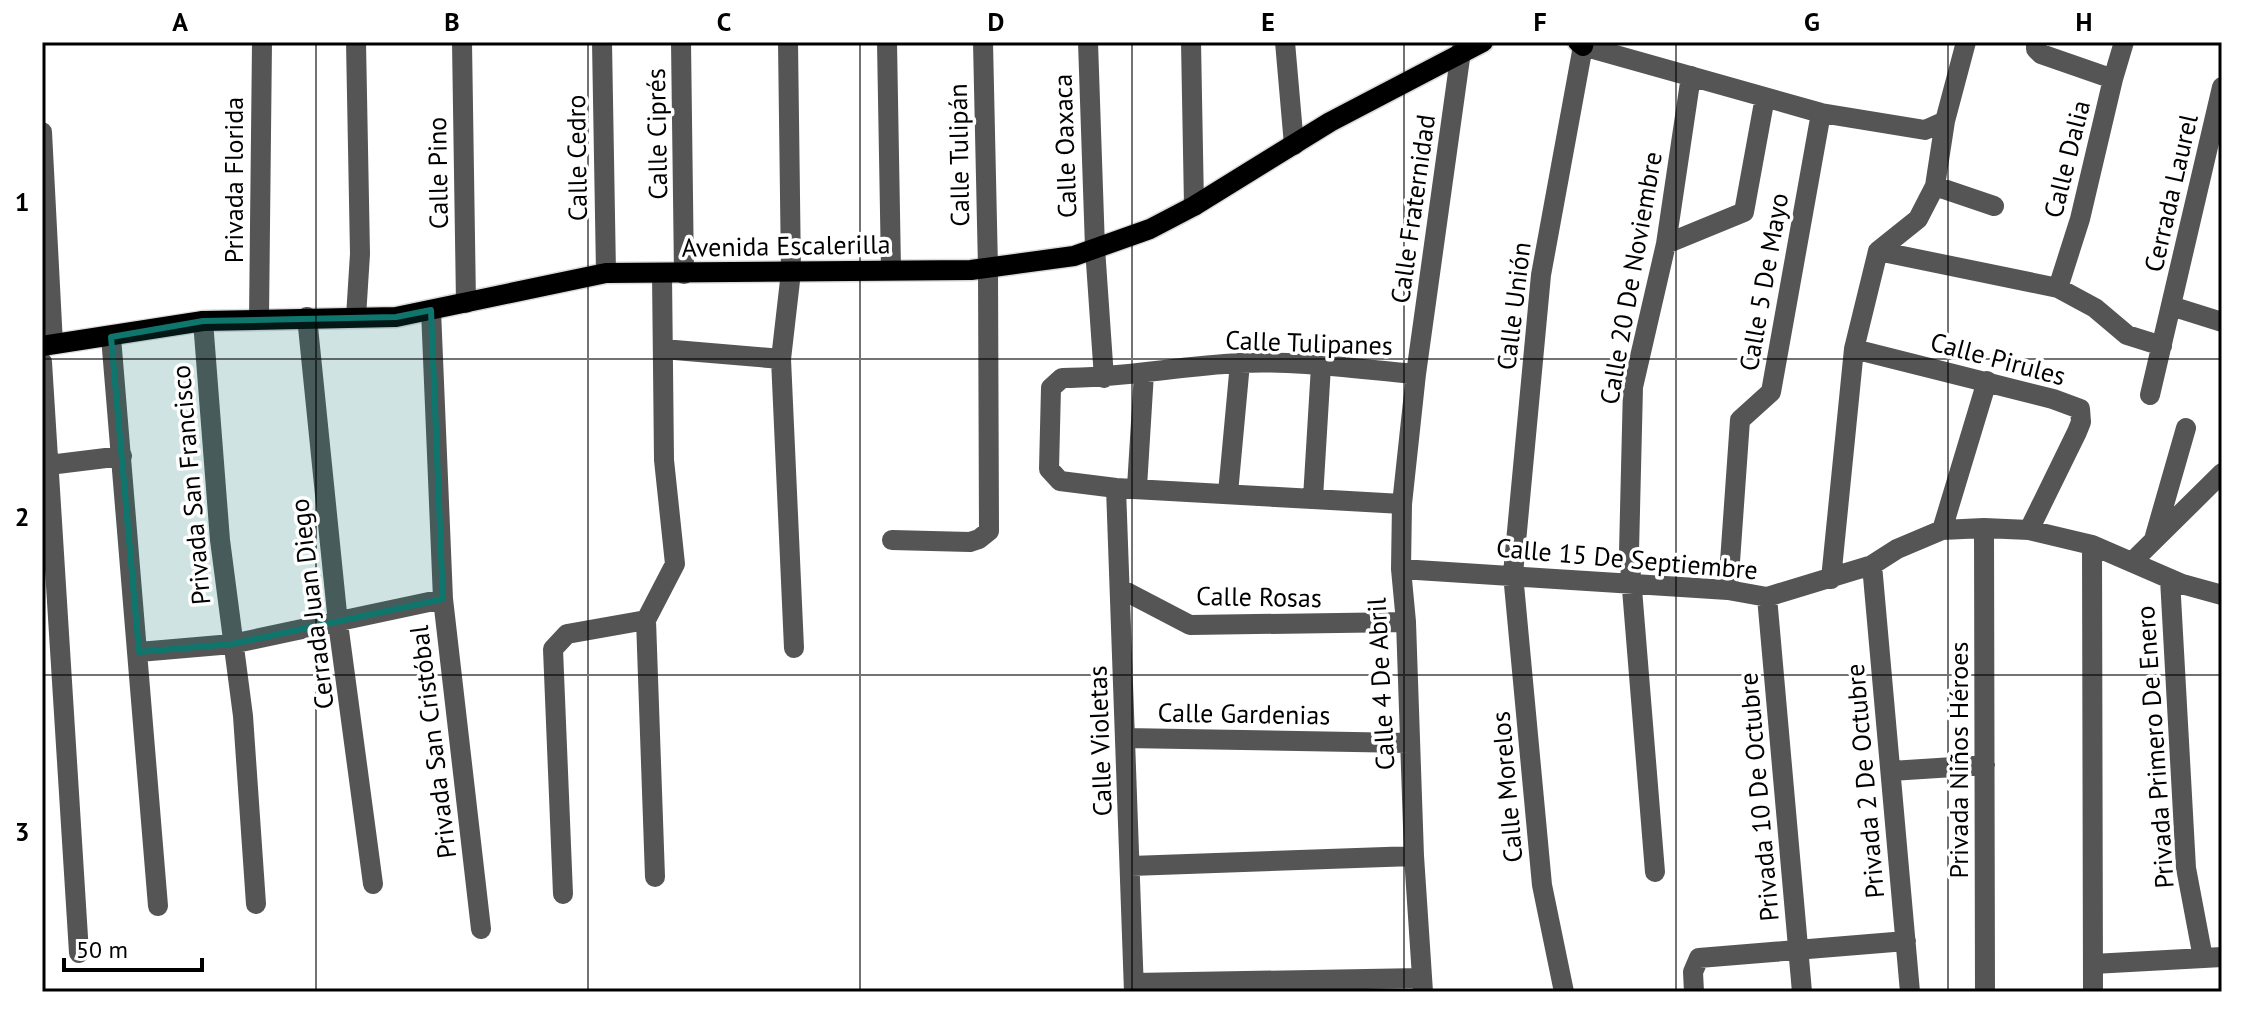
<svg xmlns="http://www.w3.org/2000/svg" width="2264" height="1034" viewBox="0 0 2264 1034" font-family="'PT Sans',sans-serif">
<rect width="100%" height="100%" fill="#fff"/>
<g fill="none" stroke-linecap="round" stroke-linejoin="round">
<defs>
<path id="major" d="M1578 42 1583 46 1584 42
M42 346 203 321 396 317 606 273 971 270 1074 256 1150 229 1194 206 1330 122 1483 42"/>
</defs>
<use href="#major" stroke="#dbdbdb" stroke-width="23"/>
<path stroke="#555" stroke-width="20" d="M356 42 360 254 356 317
M462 42 466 303
M602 42 606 273
M681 42 684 274
M887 42 891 269
M1088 42 1095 248 1104 378
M1191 42 1194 206
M1285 42 1294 145
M2036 42V49L2041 54 2113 79
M42 132 53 344
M1935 186 1994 206
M1666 244 1744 212 1765 97
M1878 251 2058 288 2095 308 2127 335 2162 346
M2058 288 2080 219 2113 79 2124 42
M2171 306 2222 322
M431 310 443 599 481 929
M307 317 338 623 373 884
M259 319 262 42
M203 321 220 540 243 716 256 904
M111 337 158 906
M663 349 781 359 791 272 788 42
M1854 349 2053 399 2080 409 2081 422 2077 432 2029 530
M781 359 794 648
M42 362 79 953
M2150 395 2222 87
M49 465 122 456
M1137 487 1144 373
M1116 488 1134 992
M1228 493 1240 363
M1313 498 1321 366
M1402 504 1116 488 1060 481 1049 469 1051 388 1062 378C1122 378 1179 366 1239 363 1297 360 1358 369 1416 374
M1984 528 1985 992
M1942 530 1987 381
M2155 536 2186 428
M892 540 970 542 979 539 989 531 988 268 983 42
M2092 545 2093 992
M2132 562 2222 473
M1872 565 1910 992
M1401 569 1728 590 1767 597 1872 565 1897 549 1942 530 1984 528 2029 530 2092 545 2182 584 2222 595
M1831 579 1854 349 1878 251 1918 219 1935 186 1945 121
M2170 579 2186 868 2203 958
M1121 589 1190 625 1406 622
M1728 590 1740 420 1771 392 1821 113
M1767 597 1802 992
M139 652 232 644 443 599
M1125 738 1409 743
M1891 771 1985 765
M1131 866 1414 856
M1655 872 1629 552 1633 387 1666 244 1691 76
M655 877 646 620 675 564 664 460 662 274
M563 894 553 649 567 634 646 620
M2093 964 2222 957
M1134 983 1421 978
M1423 992 1414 856 1406 622 1401 569 1402 504 1416 374 1461 51
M1564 992 1542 885 1513 574 1541 275 1583 46 1821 113 1925 130 1945 121 1966 42
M1694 992 1693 972 1699 958 1906 941"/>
<use href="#major" stroke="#000" stroke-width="20"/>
</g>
<path fill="#0f766e" fill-opacity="0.2" stroke="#0f766e" stroke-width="6" stroke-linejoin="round" d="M431 310 443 599 232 644 139 652 111 337 203 321 396 317Z"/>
<path fill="none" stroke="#000" stroke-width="2" stroke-opacity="0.55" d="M316 42V992M588 42V992M860 42V992M1132 42V992M1404 42V992M1676 42V992M1948 42V992M42 359H2222M42 675H2222"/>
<g text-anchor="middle" stroke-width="7" stroke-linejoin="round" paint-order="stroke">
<g font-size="26" fill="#000" stroke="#fff">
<text transform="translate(657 134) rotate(-91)" y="9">Calle Ciprés</text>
<text transform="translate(1065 146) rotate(-92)" y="9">Calle Oaxaca</text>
<text transform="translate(959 155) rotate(-91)" y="9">Calle Tulipán</text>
<text transform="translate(577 158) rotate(-91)" y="9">Calle Cedro</text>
<text transform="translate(2067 159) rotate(-76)" y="9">Calle Dalia</text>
<text transform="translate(438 173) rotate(-91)" y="9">Calle Pino</text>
<text transform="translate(234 180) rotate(-90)" y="9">Privada Florida</text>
<text transform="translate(2171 193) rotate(-77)" y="9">Cerrada Laurel</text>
<text transform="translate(1413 209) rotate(-82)" y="9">Calle Fraternidad</text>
<text transform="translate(786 246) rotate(-1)" y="9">Avenida Escalerilla</text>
<text transform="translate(1631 278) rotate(-80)" y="9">Calle 20 De Noviembre</text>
<text transform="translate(1764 282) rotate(-80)" y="9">Calle 5 De Mayo</text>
<text transform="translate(1514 306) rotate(-83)" y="9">Calle Unión</text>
<text transform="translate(1309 343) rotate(2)" y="9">Calle Tulipanes</text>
<text transform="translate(1998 359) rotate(15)" y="9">Calle Pirules</text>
<text transform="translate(191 485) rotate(-95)" y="9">Privada San Francisco</text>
<text transform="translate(1627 559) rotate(5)" y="9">Calle 15 De Septiembre</text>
<text transform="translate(1259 597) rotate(1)" y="9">Calle Rosas</text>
<text transform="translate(312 604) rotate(-97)" y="9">Cerrada Juan Diego</text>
<text transform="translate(1381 684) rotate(-93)" y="9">Calle 4 De Abril</text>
<text transform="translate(1244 714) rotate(1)" y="9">Calle Gardenias</text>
<text transform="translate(1100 741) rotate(-92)" y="9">Calle Violetas</text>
<text transform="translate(433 742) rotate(-97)" y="9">Privada San Cristóbal</text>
<text transform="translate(2155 747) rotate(-94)" y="9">Privada Primero De Enero</text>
<text transform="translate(1959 760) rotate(-90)" y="9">Privada Niños Héroes</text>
<text transform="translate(1865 781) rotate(-95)" y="9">Privada 2 De Octubre</text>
<text transform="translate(1507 787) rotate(-95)" y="9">Calle Morelos</text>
<text transform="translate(1759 797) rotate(-95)" y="9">Privada 10 De Octubre</text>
</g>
</g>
<rect width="2264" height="1034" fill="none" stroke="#ffffff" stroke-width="88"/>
<path d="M64 958v12h138v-12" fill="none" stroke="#000000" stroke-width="4"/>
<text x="76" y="958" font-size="24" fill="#000000" stroke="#ffffff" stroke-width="6" paint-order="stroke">50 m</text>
<rect x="44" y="44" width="2176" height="946" fill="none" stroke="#000" stroke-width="3"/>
<g font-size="26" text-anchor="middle" font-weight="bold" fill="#000">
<text x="180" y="31">A</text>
<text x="452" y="31">B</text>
<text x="724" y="31">C</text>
<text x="996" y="31">D</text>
<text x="1268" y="31">E</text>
<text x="1540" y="31">F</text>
<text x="1812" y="31">G</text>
<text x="2084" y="31">H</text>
<text x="22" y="211">1</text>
<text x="22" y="526">2</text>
<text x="22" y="841">3</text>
</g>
</svg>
